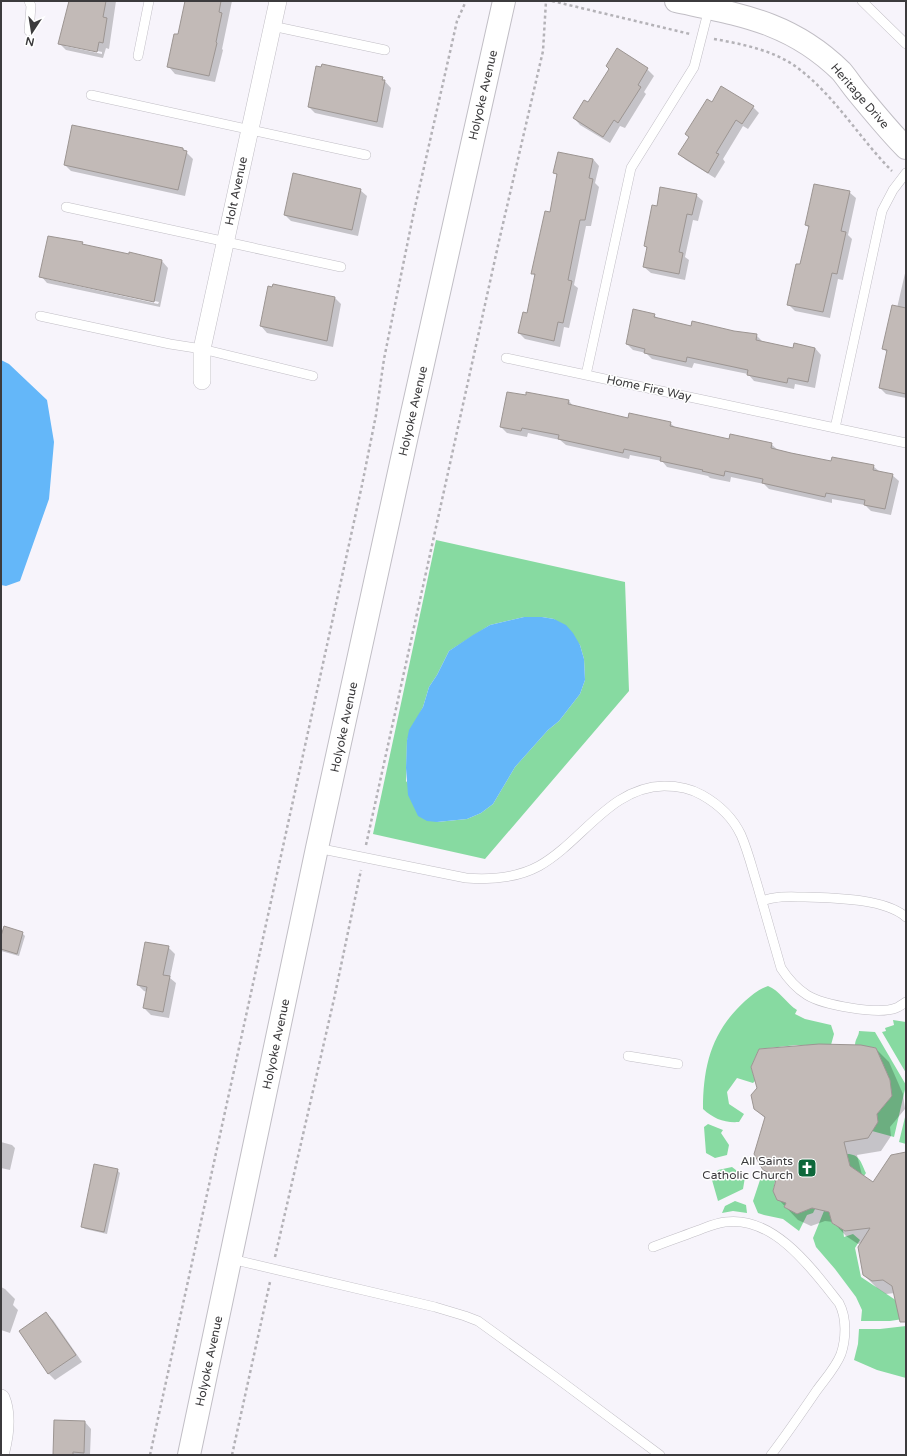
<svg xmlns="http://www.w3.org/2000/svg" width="907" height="1456" viewBox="0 0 907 1456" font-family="'Varela Round',sans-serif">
<rect width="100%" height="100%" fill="#f7f4fb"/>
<path fill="#87daa1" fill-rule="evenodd" d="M436 540 625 582 629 691 485 859 373 834ZM524 617H542L554 619 580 645 584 659 585 680 580 694 559 721 548 730 515 767 493 804 481 813 467 819 437 822 406 781 407 740 423 707 429 687 437 675 449 651 490 625Z
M768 986C779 990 787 1004 797 1010L795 1014 805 1019 831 1025 834 1034 831 1045H797L759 1049 751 1067 755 1081 753 1083 737 1078 727 1092 729 1104 744 1114 739 1122C724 1123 714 1119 703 1109 703 1065 712 1031 745 1001 752 995 759 989 768 986Z
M893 1020 906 1022V1073L882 1032 886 1031 885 1028 894 1025Z
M859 1031 875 1032 906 1085 894 1137 872 1131 878 1122 877 1114 892 1096 890 1080 876 1048 855 1045C855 1039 859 1036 859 1031Z
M906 1113V1144L899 1142Z
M708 1124 723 1130 721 1133 729 1145 727 1155 715 1158 706 1153 704 1127Z
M847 1154C860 1154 861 1163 866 1173L864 1176 850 1166Z
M732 1167 745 1177 743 1189 718 1201 712 1180 718 1170Z
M778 1171 782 1179 775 1182 773 1191 777 1199 786 1203 784 1207 797 1214 812 1208 815 1209 813 1213 807 1215 799 1231 783 1219 764 1215 758 1213 753 1201 760 1180Z
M735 1201 746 1205 747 1213 733 1211 722 1213 725 1206Z
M824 1211 829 1212 832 1223 843 1230 844 1237 853 1234 860 1240 855 1248 861 1277 903 1305V1319L890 1321H861L862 1310 856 1297 835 1269 816 1247 813 1238Z
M906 1326V1378L877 1370 854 1360 858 1344 859 1329H880Z"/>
<path fill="#64b7f9" d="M1 360 9 364 47 400 54 442 49 499 20 581 6 586 1 585Z
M524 617H542L554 619 566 625 573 633 580 645 584 659 585 680 580 694 559 721 548 730 515 767 493 804 481 813 467 819 437 822 427 821 418 816 408 795 406 768 407 740 409 730 423 707 429 687 437 675 449 651 473 635 490 625Z"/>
<path fill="#0003" fill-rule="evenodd" d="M70 1H116L109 49 106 48 103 58 66 50 59 43ZM65 44 102 52V54L65 46Z
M186 1H232L222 49 223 50 215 82 175 74 169 67 178 36Z
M617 49 647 69 654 76 644 92 646 94 625 128 620 126 610 143 580 125 574 118 589 104 610 69Z
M321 68 382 78 391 88 383 128 315 113 309 107Z
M712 103 753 107 759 113 748 129 743 126 723 159 725 162 715 178 686 160 679 154 689 138 686 134Z
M183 149 193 159 185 196 71 171 65 165Z
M593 159 599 166 595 183 599 187 591 226H586L574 285 578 288 569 328 564 327 560 347 525 339 519 333 528 314 536 277 532 273 550 213 558 176 554 172Z
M360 190 367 196 358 236 291 221 285 215Z
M849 192 856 198 848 235 852 239 843 280 838 279 830 318 795 311 788 304 801 266 809 228 806 225Z
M696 195 703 201 698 221 693 220 685 257 689 260 685 280 651 273 644 267 648 249 645 246 658 207Z
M82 243 85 246 130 255V253L162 261 168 268 160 307 47 283 41 276ZM47 277 159 302 158 304 47 279Z
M906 269V398L886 394 880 388 888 353 883 349 897 308Z
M335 298 341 304 333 347 267 333 261 326Z
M654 315 659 320 692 327 756 335 763 342 794 349 815 348 821 355 815 388 795 384 794 389 754 381 748 374 694 363 692 368 652 359 646 353 633 350 627 344Z
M569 401 574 407 629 419 670 423 676 428 730 440 771 444 778 450 832 462 873 466 880 472 892 475 899 481 891 515 871 511 865 505 832 499V503L769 489 764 484 731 477 730 482 710 478 708 476 667 467 662 461 630 455 629 459 566 445 560 440 528 433 527 437 507 433 501 427Z
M22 933 25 936 19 956 1 951V940Z
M168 947 175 954 170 978 176 983 169 1018 151 1015 144 1008 147 992 144 991 138 985Z
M876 1049 889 1062 903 1094 905 1109 890 1127 891 1136 881 1151 857 1155 862 1175 874 1184 906 1153V1307L895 1293 886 1294 877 1288 864 1275 862 1243 858 1244 846 1236 833 1222 825 1221 811 1226 798 1220 778 1199 776 1182 764 1170 766 1119 755 1109Z
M1 1142 12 1145 15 1148 10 1170 1 1168Z
M117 1170 120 1173 107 1234 85 1229 82 1226Z
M1 1287 5 1289 15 1299 13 1305 18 1310 10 1333 1 1330Z
M46 1313 53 1320 82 1362 55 1380 49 1374 20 1331Z
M85 1422 91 1429 90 1455H54Z"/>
<path fill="#c2bab7" stroke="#9c9592" d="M69 1H106L103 17 107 18 103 43 99 42 97 52 58 44Z
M185 1H221L219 12 222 13 216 42 217 43 209 76 167 67 174 34H178Z
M617 48 648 68 638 85 641 87 618 123 614 120 603 137 573 118 584 100 588 102 609 69 606 66Z
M322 64 383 77 382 80H385L377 122 308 107 316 66 321 67Z
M721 86 754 106 742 124 736 120 716 153 719 154 708 173 678 154 689 137 685 134 707 99 712 102Z
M72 125 183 148V150L187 151 178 190 64 165Z
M558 152 593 159 589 178 593 179 585 220H580L568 280 572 281 563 323 558 322 554 341 518 333 523 312 527 313 535 274H531L545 211 550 212 557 174 553 173Z
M293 173 361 189 352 230 284 215Z
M814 184 850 191 841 231 846 232 837 274 832 273 823 312 787 305 796 264H800L809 226 805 225Z
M660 187 697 194 692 215 687 214 679 252 683 253 679 274 643 267 647 247 644 246 652 205 657 206Z
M48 236 83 242 82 244 129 254V252L162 260 154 302 39 277Z
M273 284 335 297 327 341 260 326 268 286 272 287Z
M892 305 906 308V394L879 388 887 350 882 349Z
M633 309 655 314 654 317 691 326 692 321 734 331 757 334 756 340 793 348 794 343 815 348 808 382 788 378 787 383 747 375 748 370 687 357 686 362 644 353 645 349 626 344Z
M507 392 526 395V392L569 400 568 404 628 418 629 413 671 422 670 426 729 439 730 434 772 443 771 448 791 453 831 461 832 457 874 465 873 470 893 474 885 509 864 505 865 500 826 493 825 497 762 483 763 479 725 471 724 476 702 471 703 470 660 461 661 457 624 449 623 453 558 439 559 435 522 428 521 431 500 427Z
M4 926 23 932 17 954 1 949V936Z
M145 942 169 946 163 975 170 976 163 1012 143 1008 147 987 137 985Z
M819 1044 861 1045 876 1048 890 1080 892 1096 877 1114 878 1122 868 1138 844 1142 850 1166 873 1182 891 1155 906 1152V1322H900L892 1286 883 1280 872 1281 863 1275 858 1247 870 1228 845 1231 832 1223 829 1212 812 1208 797 1214 784 1207 786 1203 777 1200 773 1191 777 1176 763 1170 754 1154 765 1117 754 1109 751 1095 757 1088 751 1067 759 1049Z
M94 1164 118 1169 104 1232 81 1227Z
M46 1312 76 1355 48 1374 19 1331Z
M54 1420 85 1421 84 1453 73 1452V1455H53Z"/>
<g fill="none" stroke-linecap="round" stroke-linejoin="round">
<defs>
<path id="lane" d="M862 1 906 44
M709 8 694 67 631 168 586 375 835 428 882 211 893 190 906 173
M272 26 385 50
M29 31 31 6 29 1
M138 56 149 1
M91 95 366 155
M66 207 341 267
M40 316 170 344 202 349 313 376
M506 358 586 375
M835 428 906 443
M317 848 466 878C492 880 517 878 539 866 583 841 610 787 664 786 677 786 690 788 702 795 718 804 733 818 741 835 748 851 752 868 757 884 765 912 773 940 781 968 788 979 796 988 807 995 823 1005 878 1015 896 1008 899 1007 903 1004 906 1002
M762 901C766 900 770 898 774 898 784 896 795 897 805 897 833 898 884 898 906 917
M628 1056 678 1064
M653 1247C668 1241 683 1236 699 1230 707 1227 716 1223 725 1222 774 1215 813 1270 839 1303 847 1318 846 1339 841 1354 836 1367 825 1379 817 1390 802 1412 787 1434 771 1455
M231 1259 435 1307 465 1316 478 1321 554 1376 660 1455"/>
<path id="street" d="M202 381V349L278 1
M1 1398C8 1415 5 1435 1 1451"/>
<path id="secondary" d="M676 1C741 15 791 22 841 71 847 78 852 86 858 93 873 111 889 131 906 148
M189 1455 317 848 408 431 504 1"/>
</defs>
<use href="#lane" stroke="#c1bec5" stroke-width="10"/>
<use href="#street" stroke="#c1bec5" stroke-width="18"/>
<use href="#secondary" stroke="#c1bec5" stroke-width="24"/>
<path stroke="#b4b2b7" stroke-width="2.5" stroke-dasharray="3 3" stroke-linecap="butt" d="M552 1 690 34
M714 39C742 44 772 50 795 66 834 94 859 138 892 171
M366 845 499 241 543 51 546 1
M275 1257 334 999 361 870
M150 1455 362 485 376 415 384 359 413 216 457 21 466 1
M232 1455 270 1282"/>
<use href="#lane" stroke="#fff" stroke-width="9"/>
<use href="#street" stroke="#fff" stroke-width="17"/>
<use href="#secondary" stroke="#fff" stroke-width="22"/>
</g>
<defs>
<symbol id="church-square" viewBox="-11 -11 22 22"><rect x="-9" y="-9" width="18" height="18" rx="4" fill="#0d673a" stroke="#fff"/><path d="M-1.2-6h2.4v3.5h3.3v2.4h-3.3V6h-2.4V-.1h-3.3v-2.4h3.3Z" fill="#fff"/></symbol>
</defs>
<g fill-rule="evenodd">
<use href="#church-square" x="796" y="1157" width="22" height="22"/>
</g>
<g text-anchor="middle" stroke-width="3" stroke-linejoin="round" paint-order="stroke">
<g font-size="12" fill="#3c3b3d" stroke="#fff">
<text transform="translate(483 95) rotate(-77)" y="4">Holyoke Avenue</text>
<text transform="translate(860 96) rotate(49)" y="4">Heritage Drive</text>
<text transform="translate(236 191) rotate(-78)" y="4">Holt Avenue</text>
<text transform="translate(649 388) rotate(12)" y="4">Home Fire Way</text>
<text transform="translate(413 411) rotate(-77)" y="4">Holyoke Avenue</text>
<text transform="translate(344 727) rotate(-78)" y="4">Holyoke Avenue</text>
<text transform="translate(276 1044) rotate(-78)" y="4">Holyoke Avenue</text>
<text transform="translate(209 1361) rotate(-78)" y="4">Holyoke Avenue</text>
</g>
<g font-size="12" fill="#3c3b3d" stroke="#fff" text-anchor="end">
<text x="793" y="1165">All Saints<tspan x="793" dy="14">Catholic Church</tspan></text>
</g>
</g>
<rect width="907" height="1456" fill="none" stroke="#3c3b3d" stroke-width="4"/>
<g transform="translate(32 32) rotate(192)" stroke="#ffffff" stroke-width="3" paint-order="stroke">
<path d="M0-3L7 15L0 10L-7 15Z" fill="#3c3b3d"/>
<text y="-6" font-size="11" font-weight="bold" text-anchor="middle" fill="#3c3b3d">N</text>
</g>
</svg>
